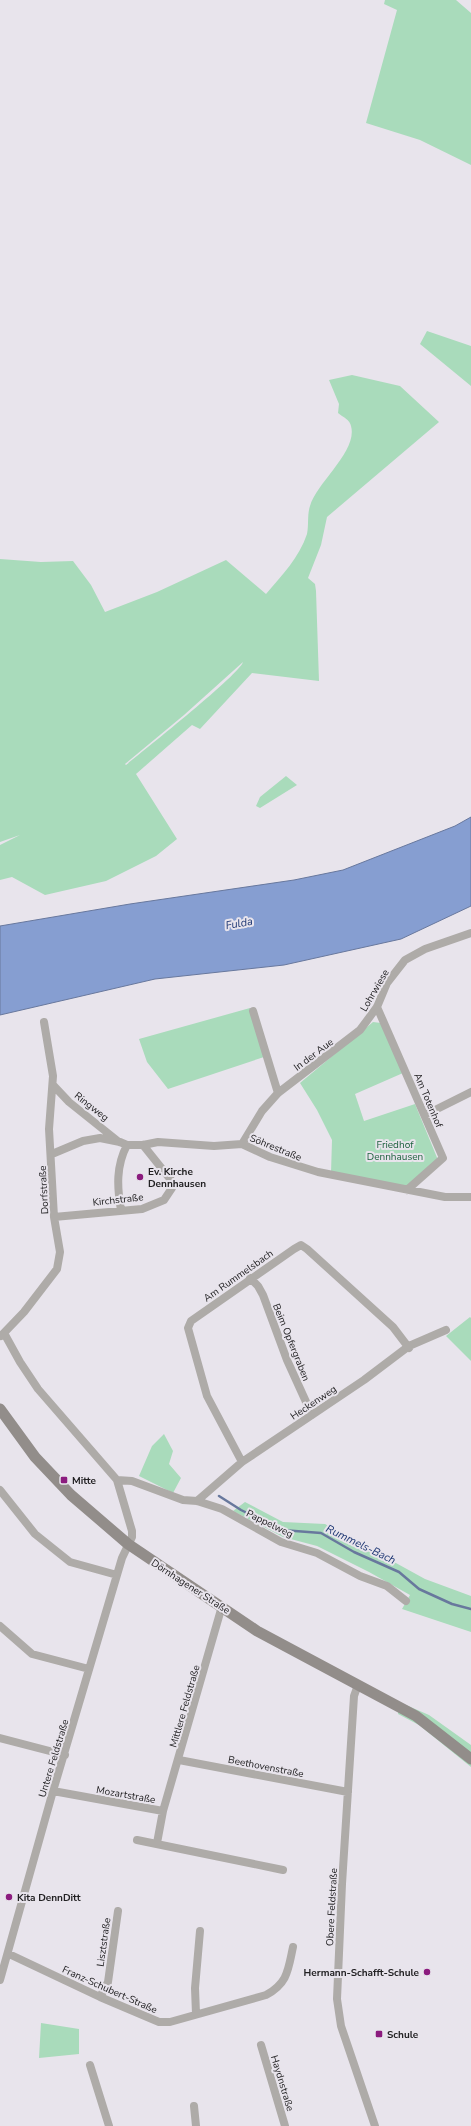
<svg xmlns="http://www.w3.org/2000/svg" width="471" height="2126" viewBox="0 0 471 2126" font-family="'Nunito Sans',sans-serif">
<rect width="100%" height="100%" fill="#e8e4ec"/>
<path fill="#a9dbbb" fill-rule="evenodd" d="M385 0H456L471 13V165L420 140 366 123 397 10 384 4Z
M427 331 471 346V386L420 344Z
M352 375 400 386 439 422 327 517 321 545 308 578 315 584 316 591 319 681 252 673 200 729 192 725 136 774 177 839 156 856 106 881 45 895 12 877 0 880V845L20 835 0 842V559L41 562 73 561 91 585 105 612 157 592 226 560 266 594C282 575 299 558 307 534 309 525 307 515 310 506 317 482 358 451 351 426 350 420 343 417 338 413L339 404 329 380ZM243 662C240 674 143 751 126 765L125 764 184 715Z
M286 776 297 785 260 808 256 806 260 797Z
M250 1008 264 1057 168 1089 147 1062 139 1039Z
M373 1022 381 1023 403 1073 355 1094 364 1121 415 1104 438 1160 407 1188 331 1173 332 1140 317 1110 300 1083Z
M470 1317 471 1318V1361L446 1336Z
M164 1434 173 1451 169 1464 181 1478 173 1493 139 1476 152 1446Z
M245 1502 283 1522 325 1524 425 1579 471 1596V1632L402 1609 410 1595 369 1572 317 1546 283 1537 233 1511Z
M399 1702 429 1715 471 1745V1767L419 1725 398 1714Z
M41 2023 79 2029V2054L39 2058Z"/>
<path fill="#869ed1" stroke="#68789d" d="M471 817V906L401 939 284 965 155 979 0 1015V926L130 904 294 880 343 870 455 826Z"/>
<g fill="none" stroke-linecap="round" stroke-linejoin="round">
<path stroke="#68789d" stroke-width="2.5" d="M219 1496 241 1510 282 1530 321 1533 354 1552 399 1572 419 1589 452 1604 471 1609"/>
<path stroke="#aeaba8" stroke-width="8" d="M377 1007 443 1158 407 1190
M53 1085 69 1102 119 1142
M278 1093 360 1030 377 1007 387 983 405 960 425 949 471 933
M425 1115 471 1092
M242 1144 262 1111 278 1093 253 1011
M52 1154 83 1141 100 1138 120 1142 127 1145H143L158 1142 214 1146 242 1144 270 1157 318 1172 445 1197H471
M121 1210C117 1187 116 1166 127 1145
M54 1217 142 1209 164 1200 172 1188 171 1180 143 1145
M250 1278 258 1286 263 1295 287 1360 312 1415
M1 1336 24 1312 57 1269 60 1252 54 1217 49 1129 53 1076 44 1022
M242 1462 207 1396 188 1328 191 1321 294 1249 301 1245 307 1249 393 1327 409 1348
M117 1480 132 1481 183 1500 197 1501 222 1509 281 1542 317 1553 360 1576 387 1586 406 1601
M0 1490 35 1534 70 1562 117 1575
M197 1501 242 1462 364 1380 409 1346 446 1330
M0 1626 32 1654 89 1669
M358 1685 354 1696 342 1884 337 1999 341 2026 375 2126
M0 1738 65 1755
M179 1760 348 1792
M53 1791 163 1811
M137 1840 283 1870
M157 1843 163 1811 222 1606
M9 1954 100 1997 159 2022H170L266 1995C288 1983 288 1970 293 1947
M0 1980 53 1791 122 1558 132 1537V1531L117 1480 38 1389 20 1362 4 1333
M100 1997 108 1982 118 1911
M196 2014 195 1988 200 1931
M261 2045 285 2126
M90 2065 109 2126
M194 2106 196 2126"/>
<path stroke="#928d8a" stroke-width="11" d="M0 1409 35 1457 71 1495 128 1544 257 1631 416 1716 471 1759"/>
</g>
<g fill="#8b1b7e" stroke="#e8e4ec" stroke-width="1.5">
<circle cx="140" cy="1177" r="4"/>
<rect x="60" y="1476" width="8" height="8" rx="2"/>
<circle cx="9" cy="1897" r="4"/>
<circle cx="427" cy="1972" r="4"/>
<rect x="375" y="2030" width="8" height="8" rx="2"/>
</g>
<g text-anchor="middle" stroke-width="4" stroke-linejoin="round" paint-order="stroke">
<g font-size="10" fill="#222123" stroke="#e8e4ec">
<text transform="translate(374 990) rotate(-60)" y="4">Lohrwiese</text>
<text transform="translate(313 1054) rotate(-37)" y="4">In der Aue</text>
<text transform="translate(429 1100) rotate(67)" y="4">Am Totenhof</text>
<text transform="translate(92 1106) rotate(38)" y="4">Ringweg</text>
<text transform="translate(276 1147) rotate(22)" y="4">Söhrestraße</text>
<text transform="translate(43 1190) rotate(-93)" y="4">Dorfstraße</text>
<text transform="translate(118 1199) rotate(-6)" y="4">Kirchstraße</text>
<text transform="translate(238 1275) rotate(-35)" y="4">Am Rummelsbach</text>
<text transform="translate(292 1342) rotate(68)" y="4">Beim Opfergraben</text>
<text transform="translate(313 1402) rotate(-34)" y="4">Heckenweg</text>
<text transform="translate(270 1523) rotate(26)" y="4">Pappelweg</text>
<text transform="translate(191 1586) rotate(33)" y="4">Dörnhagener Straße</text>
<text transform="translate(184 1706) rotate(-74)" y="4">Mittlere Feldstraße</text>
<text transform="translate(53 1758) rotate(-73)" y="4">Untere Feldstraße</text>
<text transform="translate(266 1766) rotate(11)" y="4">Beethovenstraße</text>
<text transform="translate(126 1794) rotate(10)" y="4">Mozartstraße</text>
<text transform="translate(331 1907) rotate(-87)" y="4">Obere Feldstraße</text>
<text transform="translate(103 1942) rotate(-82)" y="4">Lisztstraße</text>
<text transform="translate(110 1989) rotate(24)" y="4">Franz-Schubert-Straße</text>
<text transform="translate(283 2083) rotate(73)" y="4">Haydnstraße</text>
</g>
<g font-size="10" fill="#1c603d" stroke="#e8e4ec">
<text x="395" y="1148">Friedhof<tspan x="395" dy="12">Dennhausen</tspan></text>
</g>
<g font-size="10" font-weight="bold" fill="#222123" stroke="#e8e4ec" text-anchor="start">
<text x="148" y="1175">Ev. Kirche<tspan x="148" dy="12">Dennhausen</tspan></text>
<text x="72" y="1484">Mitte</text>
<text x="17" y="1901">Kita DennDitt</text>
<text x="419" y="1976" text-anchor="end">Hermann-Schafft-Schule</text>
<text x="387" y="2038">Schule</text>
</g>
<g font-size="11" font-style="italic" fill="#1d3673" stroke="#e8e4ec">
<text transform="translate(239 923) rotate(-10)" y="4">Fulda</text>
<text transform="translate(361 1544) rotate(26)" y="4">Rummels-Bach</text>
</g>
</g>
</svg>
